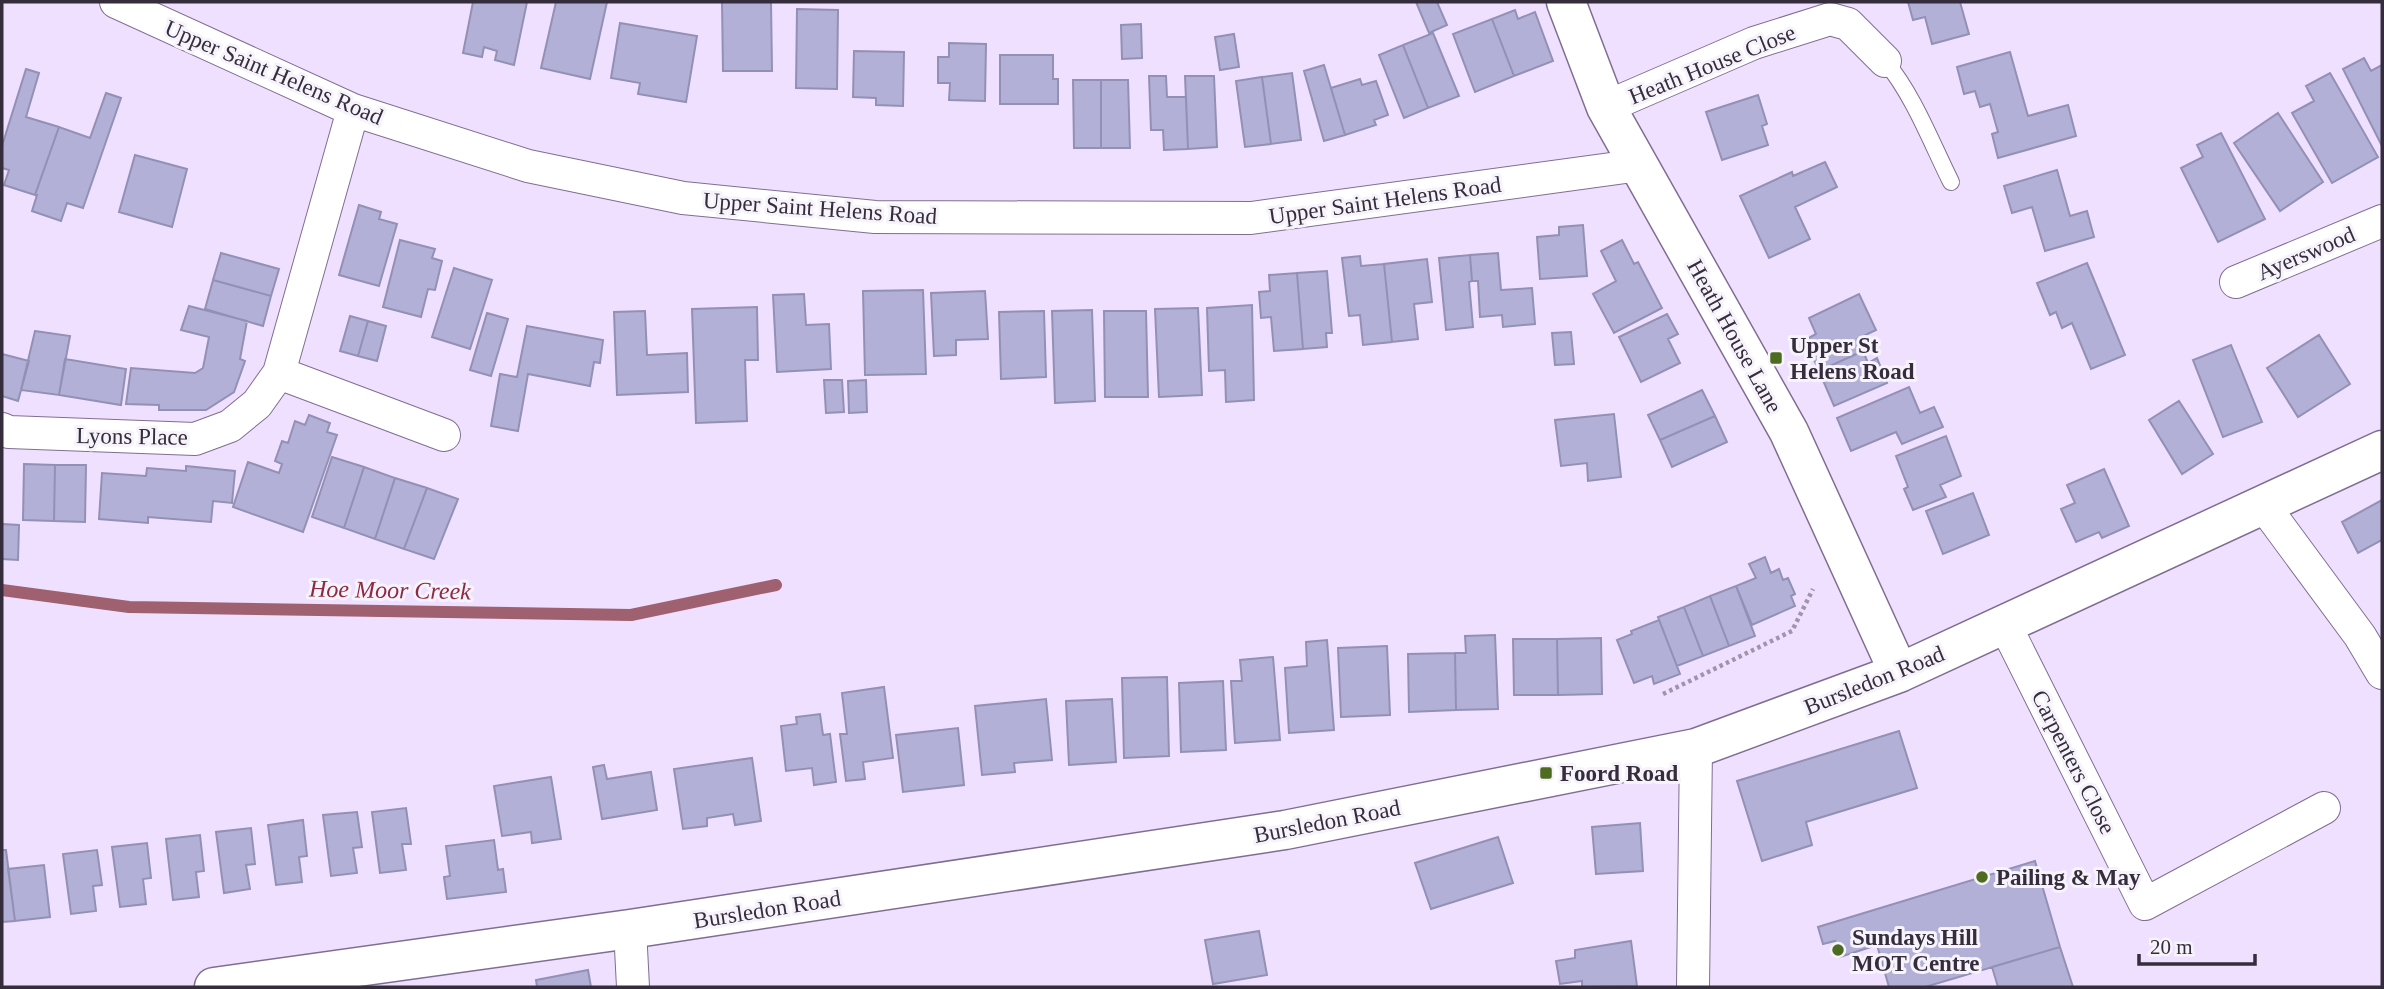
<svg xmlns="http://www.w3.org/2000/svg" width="2384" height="989" viewBox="0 0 2384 989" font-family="Georgia,serif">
<rect width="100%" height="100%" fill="#f0e0ff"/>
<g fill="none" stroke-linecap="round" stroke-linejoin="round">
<path stroke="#9f6070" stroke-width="12" d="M2 590 129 607 631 615 776 585"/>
</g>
<path fill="#b3b0d7" stroke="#9390b5" stroke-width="2" d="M473 2H527L514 65 495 60 497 51 484 47 482 57 463 53Z
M556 2H607L590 79 541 68Z
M722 2H771L772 71H723Z
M1416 2H1437L1447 25 1429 33Z
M1908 2H1960L1969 34 1932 44 1925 17 1913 20Z
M797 9 838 10 837 89 796 88Z
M1515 10 1518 19 1535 12 1553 61 1514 76 1492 19Z
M1492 19 1514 76 1475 92 1453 34Z
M620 23 697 36 686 102 638 94 640 83 611 78Z
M1141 24 1142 58 1122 59 1121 25Z
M1433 33 1459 96 1428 108 1403 45Z
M1234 34 1239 67 1220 70 1215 37Z
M949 43 986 44 985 101 949 100 950 83H938V57H949Z
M1403 45 1428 108 1404 118 1379 55Z
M854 51 904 52 903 106 876 105V98L853 97Z
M2010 52 2028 116 2068 105 2076 136 1998 158 1992 134 1998 132 1990 104 1980 107 1975 91 1964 94 1957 67Z
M1000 55H1053V79H1058V104H1000Z
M2364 58 2371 71 2382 65V146L2343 69Z
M1324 65 1345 135 1324 141 1304 71Z
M26 69 39 73 26 117 59 127 35 195 4 185 9 170 2 168V146Z
M1292 73 1301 140 1271 144 1262 77Z
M2330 73 2378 157 2332 183 2292 113 2314 101 2306 86Z
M1149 76H1166L1167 97H1186L1188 149 1164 150 1163 130H1151Z
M1185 76H1214L1217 147 1188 149Z
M1262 77 1271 144 1245 147 1236 81Z
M1360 79 1362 85 1376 81 1388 115 1374 120 1376 125 1345 135 1331 88Z
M1073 80H1101V148H1074Z
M1101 80H1128L1130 148H1101Z
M106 93 121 98 83 208 67 203 61 221 32 211 37 195H35L59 127 90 138Z
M1758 95 1767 124 1762 126 1768 145 1722 160 1706 112Z
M2278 113 2323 182 2280 211 2234 143Z
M2221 133 2265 219 2218 242 2181 168 2203 157 2197 145Z
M135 155 187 169 172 227 119 212Z
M1825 162 1837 187 1795 207 1810 239 1769 258 1740 196 1792 172 1793 176Z
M2057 170 2070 216 2087 211 2094 237 2045 251 2032 207 2012 213 2004 186Z
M359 205 381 212 379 219 397 224 379 286 339 275Z
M1583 225 1587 276 1540 279 1537 237 1559 235V227Z
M400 240 435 249 432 258 442 261 435 290 428 289 421 317 383 307Z
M1622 240 1634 264 1638 262 1662 308 1614 333 1593 294 1616 281 1601 251Z
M221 253 279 269 271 296 213 280Z
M1498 253 1501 290 1532 288 1535 324 1503 327 1502 315 1480 317 1478 281H1472L1470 255Z
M1470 255 1472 281 1469 282 1473 327 1446 330 1439 258Z
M1360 256 1361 266 1384 264 1392 342 1363 345 1360 315 1349 316 1342 258Z
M1427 259 1432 302 1414 304 1418 339 1392 342 1384 264Z
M2087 263 2125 355 2091 369 2072 323 2062 328 2056 312 2050 315 2037 283Z
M454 268 492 280 470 349 432 337Z
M1327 271 1332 333H1326L1327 347 1303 349 1297 273Z
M1297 273 1303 349 1274 351 1271 317 1261 318 1259 292 1270 291 1269 275Z
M213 280 271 296 263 326 205 309Z
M923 290 926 374 865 375 863 291Z
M985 291 988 339 956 340V355L934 356 931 293Z
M804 294 806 325 829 324 831 369 777 372 773 295Z
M1859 294 1876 330 1857 339 1863 351 1819 371 1805 340 1816 334 1809 318Z
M1252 305 1254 400 1226 402 1225 370 1209 371 1207 308Z
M189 306 247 321 240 359 245 361 234 392 206 410H159V405L126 404 131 368 195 373 203 368 209 337 181 330Z
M757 307 758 360H745L747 421 696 423 692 309Z
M1198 308 1202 395 1159 397 1155 309Z
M1092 310 1095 401 1055 403 1052 311Z
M645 311 647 355 687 353 688 392 617 395 614 312Z
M1044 311 1046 377 1001 379 999 312Z
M1104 311H1146L1148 397H1105Z
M487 313 508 319 491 376 470 370Z
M1667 314 1678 334 1668 339 1680 363 1641 382 1619 337Z
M350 316 368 321 358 356 340 351Z
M368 321 386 326 377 361 358 356Z
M527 326 603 340 600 363 594 362 590 386 528 374 518 431 491 426 500 374 517 377Z
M35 331 70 336 59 395 21 390Z
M1571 332 1574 364 1555 365 1552 333Z
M2319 335 2350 384 2298 417 2267 368Z
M2231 345 2262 422 2223 437 2193 360Z
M1863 351 1868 363 1877 358 1887 383 1834 406 1819 371Z
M2 354 29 361 18 401 2 396Z
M65 359 126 369 121 405 59 395Z
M824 380H842L844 412 826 413Z
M866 380 867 412 849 413 848 381Z
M1909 387 1920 413 1934 407 1943 427 1902 444 1896 432 1851 451 1837 418Z
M1702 390 1715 416 1660 440 1648 415Z
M2179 401 2213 454 2182 474 2149 420Z
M1614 414 1621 477 1588 481 1587 463 1561 466 1555 420Z
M309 415 330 423 327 432 337 435 303 532 233 507 248 462 279 473 282 464 275 461 282 441 288 443 295 421 305 425Z
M1715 416 1727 442 1672 467 1660 440Z
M1946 436 1961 476 1940 485 1946 497 1913 510 1904 489 1908 487 1896 456Z
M332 457 364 467 344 528 312 517Z
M24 464 55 465 54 521 23 520Z
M55 465H86L85 522 54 521Z
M186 466 235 471 232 503 213 501 211 522 148 517V523L99 519 102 473 146 476 147 468 186 471Z
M364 467 395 478 375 539 344 528Z
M2104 469 2129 526 2102 538 2099 532 2076 542 2061 509 2075 503 2067 485Z
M395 478 427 488 404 549 375 539Z
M427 488 458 499 434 559 404 549Z
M1973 493 1989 535 1943 554 1926 511Z
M2382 500V540L2358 553 2342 522Z
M2 524 19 525 18 560 2 559Z
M1765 557 1771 573 1779 569 1783 580 1788 578 1795 594 1791 596 1795 606 1752 625 1736 586 1756 578 1749 564Z
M1736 586 1755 636 1729 646 1710 596Z
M1710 596 1729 646 1703 656 1684 607Z
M1684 607 1703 656 1677 666 1658 617Z
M1659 620 1680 674 1654 684 1652 676 1634 683 1617 640 1632 634 1631 631Z
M1495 635 1498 709 1456 710 1455 653H1466L1465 636Z
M1601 638 1602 694 1558 695 1557 639Z
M1513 639H1557L1558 695H1514Z
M1327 640 1334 730 1289 733 1285 668 1307 666 1306 642Z
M1387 646 1390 715 1341 717 1338 648Z
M1455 653 1456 710 1409 712 1408 654Z
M1273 657 1280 740 1235 743 1231 681H1242L1240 660Z
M1167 677 1169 756 1124 758 1122 678Z
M1223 681 1226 750 1181 752 1179 683Z
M884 687 893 758 863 762 865 779 846 781 840 734H847L842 693Z
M1046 699 1052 760 1014 763 1015 772 982 775 975 706Z
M1112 699 1116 762 1069 765 1066 701Z
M820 714 823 735 830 734 836 782 814 785 812 768 786 771 781 726 797 724 796 717Z
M958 728 964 785 903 792 896 735Z
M1899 731 1917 788 1806 822 1812 845 1762 861 1737 781Z
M752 758 761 821 735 825 733 814 707 818V826L683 829 674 769Z
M604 765 607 779 651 772 657 810 602 819 593 767Z
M551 777 561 839 532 843 531 832 502 836 494 786Z
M406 808 411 844H402L406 870 380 873 372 812Z
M357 812 362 847 353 848 357 873 331 876 323 815Z
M303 820 307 856 299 857 302 882 276 885 268 825Z
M1640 823 1643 871 1596 874 1592 827Z
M251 828 255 864 246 865 250 889 224 893 216 832Z
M200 835 204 871 196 872 199 897 173 900 166 839Z
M1498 837 1513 883 1431 909 1415 863Z
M494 840 498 870 503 869 506 892 447 899 444 877 450 876 446 846Z
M147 843 151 878 143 879 146 904 120 907 112 847Z
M2 850H6L15 921 2 922Z
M97 850 102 885 93 886 96 911 71 914 63 854Z
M2035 861 2060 947 1925 987H1889L1877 945 1840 957 1835 941 1823 944 1818 927Z
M44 865 50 917 15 921 8 869Z
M1259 931 1267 975 1213 984 1205 940Z
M1631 941 1637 986 1582 987V981L1560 984 1556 961 1575 958V950Z
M2060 947 2073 987H1998L1992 967Z
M588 970 591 987H537L536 980Z"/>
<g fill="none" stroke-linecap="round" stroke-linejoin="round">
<defs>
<path id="lane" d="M1885 61C1914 96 1931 142 1951 182"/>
<path id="street" d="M116 2 353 110 528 166 683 198 875 217 1251 218 1640 165
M1606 107 1754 43 1830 19 1848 24 1885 61
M2236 282 2382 221
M279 373 444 435
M2 429 9 432 195 439 230 426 257 404 279 373 353 110
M2264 506 2360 636 2382 673
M2005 625 2145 904 2324 808
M630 929 633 987
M1693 987 1696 748"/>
<path id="secondary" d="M1566 2 1606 107 1789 432 1899 673
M214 987 630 929 1285 830 1696 748 1899 673 2382 450"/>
</defs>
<use href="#lane" stroke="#806e91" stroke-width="18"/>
<use href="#street" stroke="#806e91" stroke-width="34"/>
<use href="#secondary" stroke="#806e91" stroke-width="41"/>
<path stroke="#a094ac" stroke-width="4.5" stroke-dasharray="3.5 3.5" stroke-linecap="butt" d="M1663 694 1792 631 1813 589"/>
<use href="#lane" stroke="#fff" stroke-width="16"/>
<use href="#street" stroke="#fff" stroke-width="32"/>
<use href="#secondary" stroke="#fff" stroke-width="38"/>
</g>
<g fill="#4e6c21" stroke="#f7f3fb" stroke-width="2.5">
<rect x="1769" y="351" width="14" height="14" rx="3.5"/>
<rect x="1539" y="766" width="14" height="14" rx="3.5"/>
<circle cx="1982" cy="877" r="7"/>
<circle cx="1838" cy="950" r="7"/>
</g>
<g text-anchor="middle" stroke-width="6" stroke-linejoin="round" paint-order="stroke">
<g font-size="23" fill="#352d3c" stroke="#f7f3fb">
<text transform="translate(1712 64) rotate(-22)" y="8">Heath House Close</text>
<text transform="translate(274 72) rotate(23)" y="8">Upper Saint Helens Road</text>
<text transform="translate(1385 200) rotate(-8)" y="8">Upper Saint Helens Road</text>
<text transform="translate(820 208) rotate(4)" y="8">Upper Saint Helens Road</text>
<text transform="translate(2306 253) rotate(-23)" y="8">Ayerswood</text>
<text transform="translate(1735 336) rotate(61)" y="8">Heath House Lane</text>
<text transform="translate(132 436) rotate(1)" y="8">Lyons Place</text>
<text transform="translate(1874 680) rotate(-22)" y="8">Bursledon Road</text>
<text transform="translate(2074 762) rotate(63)" y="8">Carpenters Close</text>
<text transform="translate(1327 821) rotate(-11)" y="8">Bursledon Road</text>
<text transform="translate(767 909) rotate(-9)" y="8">Bursledon Road</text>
</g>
<g font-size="23" font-weight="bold" fill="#352d3c" stroke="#f7f3fb" text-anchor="start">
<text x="1790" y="353">Upper St<tspan x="1790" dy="26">Helens Road</tspan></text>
<text x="1560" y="781">Foord Road</text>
<text x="1996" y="885">Pailing &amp; May</text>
<text x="1852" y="945">Sundays Hill<tspan x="1852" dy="26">MOT Centre</tspan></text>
</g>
<g font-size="24" font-style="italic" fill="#8f2845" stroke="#f7f3fb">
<text transform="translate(390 590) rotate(1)" y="8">Hoe Moor Creek</text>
</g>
</g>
<rect width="2384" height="989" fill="none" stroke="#352d3c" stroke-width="7"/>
<path d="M2139 954v10h116v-10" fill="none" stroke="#352d3c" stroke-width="3.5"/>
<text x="2150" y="954" font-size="21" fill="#352d3c" stroke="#f7f3fb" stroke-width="5" paint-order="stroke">20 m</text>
</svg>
